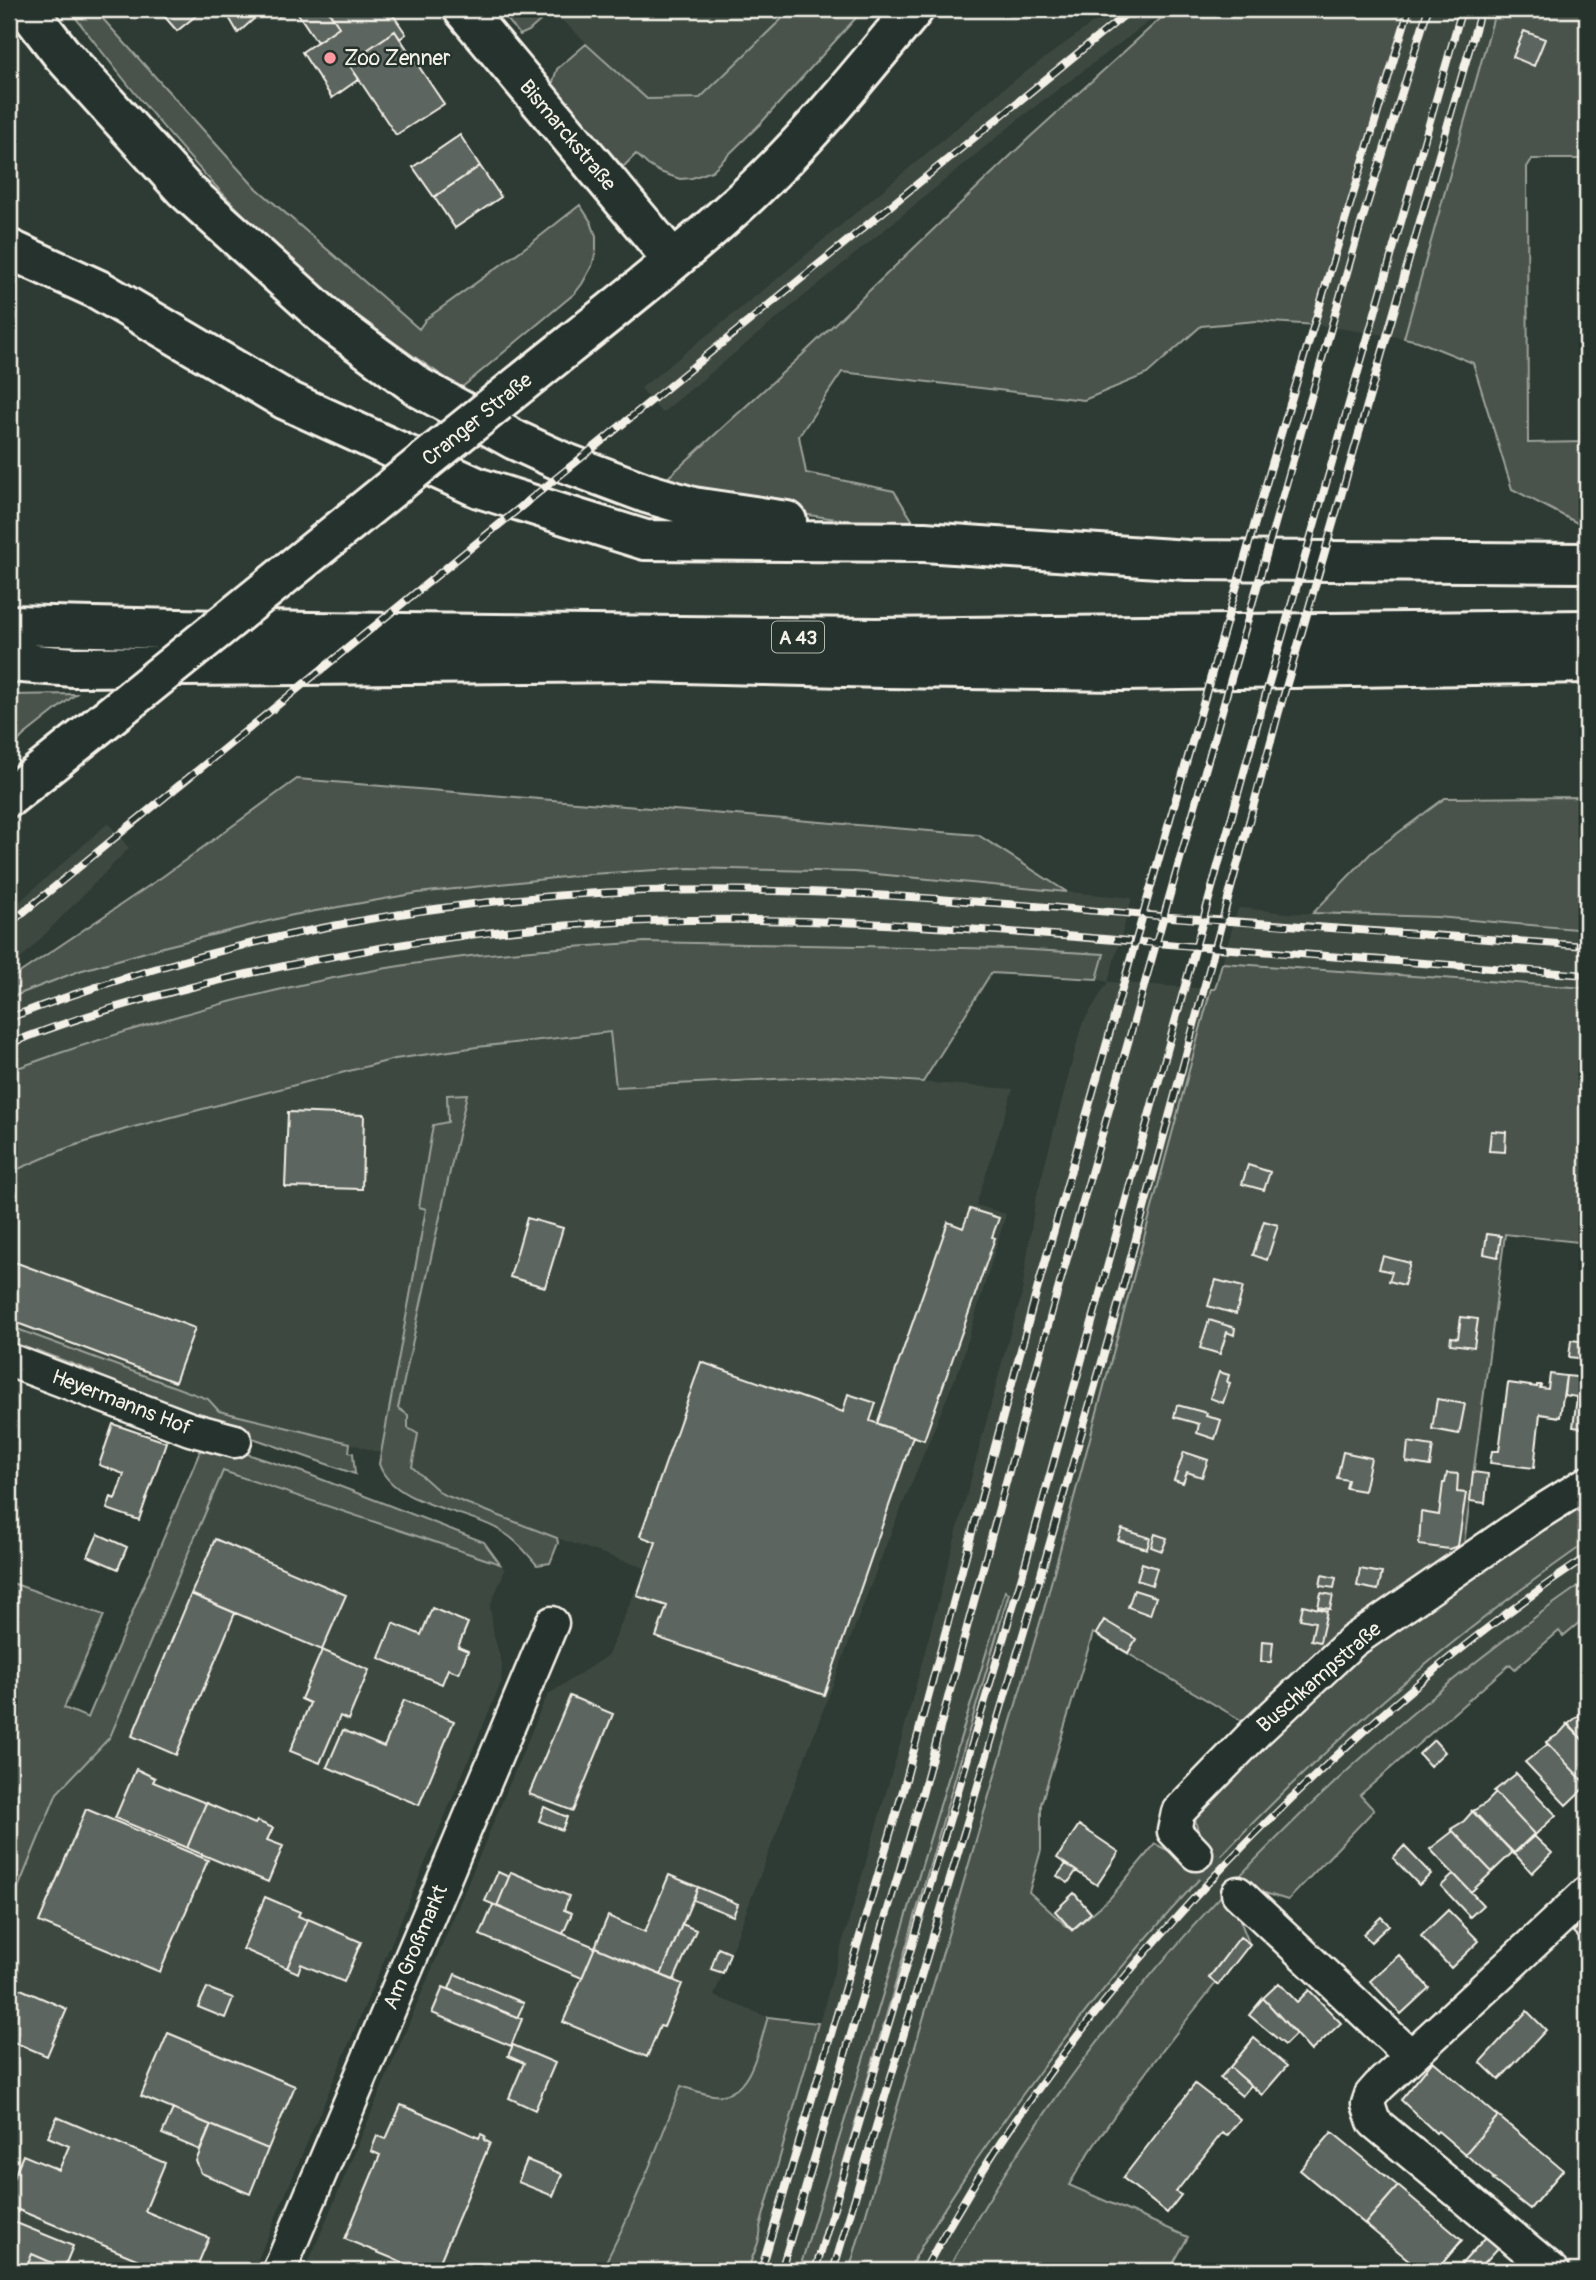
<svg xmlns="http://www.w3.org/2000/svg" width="1596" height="2280" viewBox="0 0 1596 2280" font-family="Pangolin,sans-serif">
<rect width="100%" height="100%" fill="#2e3b34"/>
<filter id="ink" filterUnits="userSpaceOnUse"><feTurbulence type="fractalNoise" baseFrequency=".0143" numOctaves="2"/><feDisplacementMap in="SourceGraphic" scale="14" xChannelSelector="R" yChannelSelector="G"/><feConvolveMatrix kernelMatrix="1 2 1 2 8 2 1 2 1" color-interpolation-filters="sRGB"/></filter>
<g filter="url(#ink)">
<path fill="#3c4841" d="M550 9H792L700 98 647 99Z
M1112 9H1166L1025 114 662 413 651 401 641 388 777 279 1008 85Z
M1408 9H1496L1404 338 1317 325Z
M108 823 129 848 9 971V911Z
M689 868 855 872 1132 898 1108 982 1211 989 1044 1609 849 2271H812L1009 1593 1004 1592 799 2271H747L755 2246 760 2242 762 2234 760 2227 901 1741 1008 1340 1021 1299 1035 1202 1082 1024 1108 982 1097 979 1104 955 1013 949 644 942 464 957 349 975 215 1004 100 1038 9 1071V998L79 971 163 947 293 915 343 906 463 887 591 874Z
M1241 908 1286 913 1437 917 1587 930V988L1222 963 1238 909Z
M610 1032 617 1087 834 1076 1013 1089 976 1205 1006 1214 960 1366 888 1540 714 1996 768 2017 747 2080 731 2093 722 2096 712 2095 681 2086 646 2179 626 2225 601 2271H305L544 1702 549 1694 608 1655 645 1568 557 1538 442 1494 412 1466 418 1434 408 1428 398 1408 467 1094 448 1123 420 1207 426 1209 391 1403 380 1453 350 1443 219 1411 208 1399 9 1326V1173L67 1148 126 1129 395 1059 477 1047Z
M223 1471 500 1564 505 1570 490 1606 494 1636 502 1664 501 1683 253 2271H9V1910L57 1793 110 1737Z
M1587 1542V1580L1528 1621 1388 1734 1256 1859 1163 1962 1101 2037 1052 2103 1011 2164 947 2271H908L956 2188 1063 2039 1160 1921 1216 1861 1262 1812 1372 1709 1505 1601Z"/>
<path fill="#48524c" stroke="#9ea29a" stroke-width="2" d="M69 9H94L253 185 419 329 426 319 534 241 580 205 591 222 596 236V251L592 266 582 284 575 293 461 388C409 354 358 318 311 278 219 199 142 105 69 9Z
M499 9H550L551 11 529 31 520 35Z
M792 9H864L761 123 712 171 692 178 680 179 660 172 648 165 636 154 623 167 551 88 557 69 586 44 647 99 700 98Z
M1171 9H1408L1317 325 1256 321 1201 326 1147 374 1084 400 842 372 799 436 806 473 894 491 919 531 802 514 662 483 802 355 1029 138Z
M1496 9H1587V159H1532L1527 167 1528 443 1587 442V528L1512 489 1473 363 1418 341 1404 338Z
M76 694 23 736 9 751V695Z
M297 779 978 835 1067 892 855 872 689 868 591 874 418 893 293 915 163 947 79 971 9 998V980L162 877Z
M1587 797V930L1437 917 1313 913 1371 853 1445 798Z
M644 942 1013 949 1104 954 1097 979 991 973 923 1082 834 1076 616 1087 610 1032 477 1047 395 1059 126 1129 67 1148 9 1173V1071C157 1017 306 976 463 957 523 949 584 947 644 942Z
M1222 963 1587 988V1243L1505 1234 1462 1559 1251 1726 1093 1633 1041 1804V1850L1029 1892 1072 1931 1110 1898 1155 1844 1190 1861 1202 1848 1193 1810 1361 1647 1587 1490V1542C1365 1697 1179 1879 1020 2098 980 2154 940 2210 908 2271H849L1044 1609 1211 989H1215Z
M467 1094 398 1408 408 1415V1428L418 1434 412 1467 442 1494 557 1538 558 1543 550 1563 537 1565C526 1552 515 1539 501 1531 466 1509 393 1506 379 1464L426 1209 419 1207 433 1125 448 1122 447 1095Z
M9 1326 208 1399 219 1411 350 1443 349 1452 353 1453 355 1474 91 1381 94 1372 36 1350 31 1359 9 1351Z
M203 1444 232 1449 305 1473 484 1542 500 1564 223 1471 110 1737 57 1793 9 1910V1582L104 1615 64 1708 88 1718Z
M1587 1580V1616L1563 1636 1559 1631 1515 1669 1510 1664 1360 1795 1374 1810 1288 1900 1244 1887 1232 1900 1249 1943 1240 1937 1209 1977 1216 1983C1164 2048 1112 2113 1069 2185L1188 2237 1169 2271H947C1098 1996 1330 1758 1587 1580Z
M1005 1591 1009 1593 812 2271H799Z
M768 2017 818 2023 760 2227C763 2237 751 2259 747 2271H601C633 2211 657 2149 681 2086 691 2089 702 2094 713 2095 751 2101 759 2044 768 2017Z"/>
<path fill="#5c655e" stroke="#f4f1e8" stroke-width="2" d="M158 9H202L203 10 177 31Z
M237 9H265L238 33 227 14Z
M273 9H293L279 17Z
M295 9H327L339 27 317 42Z
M327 9H389L406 34 400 39 395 31 348 63 359 79 332 98 302 52 339 27Z
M395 31 444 104 396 135 348 63Z
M1524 31 1545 39 1534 66 1513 57Z
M460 135 480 166 434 197 413 167Z
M480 166 501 197 455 228 434 197Z
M288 1112 364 1115 362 1189 285 1187Z
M1491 1131 1506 1132 1505 1152 1489 1151Z
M1248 1165 1270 1172 1264 1190 1242 1184Z
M970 1209 999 1218 992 1237 995 1238 924 1440 877 1424 948 1222 963 1228Z
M527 1218 563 1228 545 1287 510 1277Z
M1264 1221 1278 1225 1267 1260 1253 1255Z
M1487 1234 1501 1236 1498 1257 1484 1254Z
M1383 1256 1410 1263 1404 1285 1389 1281 1392 1272 1379 1269Z
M9 1260 195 1328 175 1382 9 1320Z
M1216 1280 1243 1287 1236 1314 1208 1306Z
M1461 1317 1478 1319 1474 1347 1450 1344 1451 1337 1458 1338Z
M1209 1320 1235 1328 1234 1335 1227 1332 1220 1354 1200 1348Z
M1571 1340 1587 1342V1359L1569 1357Z
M701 1362 843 1412 848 1394 876 1403 870 1421 913 1436 824 1695 656 1637 667 1606 637 1596 656 1542 640 1536Z
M1219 1372 1229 1375 1227 1382 1230 1383 1223 1403 1210 1398Z
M1550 1374 1566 1376 1560 1417 1540 1414 1534 1468 1490 1463 1492 1451H1499L1508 1383 1537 1387V1385H1541L1540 1388 1548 1389Z
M1566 1376 1587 1378V1429L1573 1427 1577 1397 1564 1395Z
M1437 1399 1465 1404 1459 1434 1432 1429Z
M1177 1405 1207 1413 1206 1416 1221 1420 1215 1439 1197 1433 1199 1424 1174 1417Z
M113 1424 166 1442 139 1520 107 1509 111 1497 115 1499 124 1474 99 1465Z
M1408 1442 1433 1446 1430 1466 1406 1462Z
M1184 1452 1208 1460 1202 1477 1187 1472 1183 1483 1174 1480Z
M1343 1452 1371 1458 1364 1491 1346 1488 1348 1480 1337 1478Z
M1473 1472 1488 1474 1485 1503 1470 1501Z
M1447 1473 1458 1474 1457 1492 1466 1493 1458 1546 1449 1549 1419 1545 1421 1512 1439 1515 1443 1483H1445Z
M1122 1529 1150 1538 1147 1549 1118 1540Z
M98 1534 127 1547 118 1569 88 1556Z
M1155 1534 1167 1538 1162 1551 1151 1547Z
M215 1539 346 1595 322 1650 191 1594Z
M1142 1563 1157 1568 1152 1585 1137 1580Z
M1360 1569 1382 1573 1378 1590 1357 1586Z
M1322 1575 1336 1578 1334 1588 1320 1586Z
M1134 1590 1156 1597 1150 1615 1128 1607Z
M1321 1593 1333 1595 1330 1609 1318 1607Z
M191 1594 235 1613 176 1755 132 1736Z
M1303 1605 1327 1611 1320 1642 1311 1640 1315 1622 1300 1619Z
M432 1608 468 1623 458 1647 468 1651 459 1673 448 1669 442 1684 379 1658 393 1623 421 1635Z
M1104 1620 1136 1639 1128 1653 1096 1634Z
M1262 1641 1273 1642 1271 1662H1261Z
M322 1650 369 1670 348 1720 340 1716 320 1763 290 1751 310 1703 301 1699Z
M570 1696 613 1714 573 1811 529 1794Z
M404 1700 454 1721 419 1805 327 1767 343 1730 384 1747Z
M1587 1709V1744L1568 1724Z
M1566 1723 1587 1744V1785L1546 1742 1559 1734 1567 1725Z
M1434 1740 1445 1752 1430 1766 1419 1754Z
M1546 1742 1587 1785 1566 1805 1525 1762 1547 1745Z
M136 1769 155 1778 153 1782 206 1803 187 1848 115 1818Z
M1515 1772 1556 1815 1535 1835 1494 1791 1516 1774Z
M1494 1791 1535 1835 1514 1854 1473 1811 1486 1803 1495 1794Z
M206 1803 255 1824 257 1821 273 1828 267 1840 283 1846 268 1882 187 1848Z
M544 1807 567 1817 562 1830 539 1821Z
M86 1809 208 1860 160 1972 39 1922Z
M1471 1810 1513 1852 1492 1872 1451 1829 1464 1821 1472 1812Z
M1079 1825 1119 1852 1097 1885 1057 1858Z
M1451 1829 1492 1872 1471 1892 1430 1849 1452 1832Z
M1533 1835 1552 1853 1532 1873 1514 1853Z
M1404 1846 1431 1874 1419 1885 1393 1858Z
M1066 1864 1076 1871 1068 1883 1057 1876Z
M498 1872 509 1877 497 1906 485 1901Z
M511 1872 569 1896 564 1910 572 1913 563 1934 497 1906Z
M1454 1874 1483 1905 1470 1917 1441 1886Z
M669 1875 698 1887 661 1975 595 1947 608 1916 645 1932Z
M698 1887 738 1904 733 1916 693 1900Z
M1074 1893 1091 1913 1072 1930 1055 1911Z
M265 1897 300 1912 298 1916 307 1920 287 1968 243 1949Z
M493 1905 595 1947 582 1978 480 1935Z
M1448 1910 1479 1941 1451 1968 1421 1936Z
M1381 1917 1389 1925 1371 1942 1363 1934Z
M1587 1918V1946L1573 1932Z
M308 1919 361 1942 344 1982 301 1964 298 1973 287 1968Z
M682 1924 696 1930 674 1980 661 1975Z
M1240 1937 1250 1944 1218 1985 1209 1978Z
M595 1947 682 1984 664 2027 660 2026 647 2057 563 2022Z
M718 1948 730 1953 723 1973 711 1969Z
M1399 1955 1429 1988 1401 2014 1370 1981Z
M455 1974 524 2003 517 2018 449 1989Z
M1279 1983 1297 2002 1309 1990 1341 2023 1311 2051 1263 1998Z
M9 1984 67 2009 47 2056 9 2040Z
M443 1987 522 2019 511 2046 432 2013Z
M207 1988 233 1998 225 2018 198 2007Z
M1263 1998 1296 2034 1285 2045 1249 2015Z
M1527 2011 1546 2030 1499 2080 1480 2062Z
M168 2033 295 2086 268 2149 141 2096Z
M1254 2038 1287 2066 1262 2095 1230 2067Z
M513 2045 555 2063 535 2110 509 2098 524 2063 508 2056Z
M1433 2061 1498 2116 1465 2154 1438 2131 1436 2133 1401 2100Z
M1230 2067 1251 2085 1242 2096 1220 2078Z
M1195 2084 1240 2119 1227 2136 1222 2133 1176 2192 1181 2195 1167 2213 1123 2178Z
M401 2105 479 2138 481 2134 485 2136 484 2140 490 2143 436 2271H423L345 2239 380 2155 371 2151 377 2136 386 2139Z
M173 2109 211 2125 200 2150 162 2134Z
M1498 2116 1563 2170 1530 2209 1493 2180 1495 2179 1465 2154Z
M57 2117 165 2163 145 2211 209 2238 195 2271H165L9 2206V2188L23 2155 59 2170 69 2146 48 2137Z
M211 2125 268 2149 250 2194 201 2173 196 2161Z
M1332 2132 1398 2186 1365 2224 1300 2170Z
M527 2160 562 2174 553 2196 518 2182Z
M1398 2186 1462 2240 1436 2271H1422L1365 2224Z
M9 2220 73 2246 64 2268 32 2254 25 2271H9Z
M1486 2237 1498 2248 1477 2271H1455Z
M32 2254 64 2268 73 2271H25Z"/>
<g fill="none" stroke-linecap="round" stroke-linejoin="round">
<path stroke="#4c564f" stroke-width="32" stroke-dasharray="32 16" stroke-linecap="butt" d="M1196 1854 1238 1893"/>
<defs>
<path id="street" d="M9 1360 190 1429 235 1441
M1196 1854 1174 1831 1178 1812 1257 1731 1353 1641 1534 1516 1587 1483
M1238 1893 1411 2056
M279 2271 552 1623
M1553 2271 1374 2122 1368 2104 1371 2095 1379 2086 1587 1893"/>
<path id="secondary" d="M463 9 673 260
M498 402C582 334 669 268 748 195 809 138 861 73 914 9
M9 797 125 704"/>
<path id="highway" d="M27 9 61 53 184 189 332 323 420 388 515 440 563 462 646 493 693 507 787 521
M9 249 99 290 286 400 479 488 645 540 924 542 1187 560 1587 563
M9 625 310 632 876 638 1587 630
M9 662 74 667 643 662 885 668 1124 671 1587 663"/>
</defs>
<use href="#street" stroke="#f4f1e8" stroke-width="37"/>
<use href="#secondary" stroke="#f4f1e8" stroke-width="44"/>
<use href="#highway" stroke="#f4f1e8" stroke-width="44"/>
<use href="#street" stroke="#26332d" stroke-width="32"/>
<use href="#secondary" stroke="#26332d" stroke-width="38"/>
<use href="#highway" stroke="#26332d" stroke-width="38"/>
<defs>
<path id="rail" d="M9 924 1132 9
M9 1018C211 941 427 898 643 891 819 886 996 903 1171 917 1310 928 1449 936 1587 946
M9 1044C86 1013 166 992 247 974 359 949 473 931 587 924 792 911 999 931 1204 947 1331 957 1459 965 1587 975
M761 2271 904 1787 1032 1308 1174 805 1271 467 1409 9
M781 2271 923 1791 1052 1311 1289 474 1360 227 1428 9
M815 2271 1022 1576 1260 714 1462 9
M833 2271 1039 1581 1115 1316 1278 715 1481 9
M924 2271C1010 2109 1127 1964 1255 1834 1357 1732 1467 1636 1587 1557"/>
</defs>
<use href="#rail" stroke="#f4f1e8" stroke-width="8"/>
<use href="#rail" stroke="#26332d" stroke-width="5" stroke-dasharray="16" stroke-linecap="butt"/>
<defs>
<path id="secondary-bridge" d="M125 704 498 402"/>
</defs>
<use href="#secondary-bridge" stroke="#f4f1e8" stroke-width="44" stroke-linecap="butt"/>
<use href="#secondary-bridge" stroke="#26332d" stroke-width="38"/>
</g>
</g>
<circle fill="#ff9aa2" stroke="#26332d" stroke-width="2.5" cx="330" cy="58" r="7"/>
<g text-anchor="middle" stroke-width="5" stroke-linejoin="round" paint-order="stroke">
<rect fill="#26332d" stroke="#b6b8b0" stroke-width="2" x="772" y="621.5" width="52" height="31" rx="5"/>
<g font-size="19" font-weight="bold" fill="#f4f1e8">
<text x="798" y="644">A 43</text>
</g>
<g font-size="21" fill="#f4f1e8" stroke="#26332d" text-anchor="start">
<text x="344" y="65">Zoo Zenner</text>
</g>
<g font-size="21" fill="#f4f1e8" stroke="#26332d">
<text transform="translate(568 135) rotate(50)" y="7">Bismarckstraße</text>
<text transform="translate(477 419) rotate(-39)" y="7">Cranger Straße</text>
<text transform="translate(122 1402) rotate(21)" y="7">Heyermanns Hof</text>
<text transform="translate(1319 1677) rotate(-41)" y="7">Buschkampstraße</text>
<text transform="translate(415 1947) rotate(-67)" y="7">Am Großmarkt</text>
</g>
</g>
<rect width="1596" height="2280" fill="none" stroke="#26332d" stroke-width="35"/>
<rect x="18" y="18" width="1561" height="2245" fill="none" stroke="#f4f1e8" stroke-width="2.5" filter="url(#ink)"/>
</svg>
